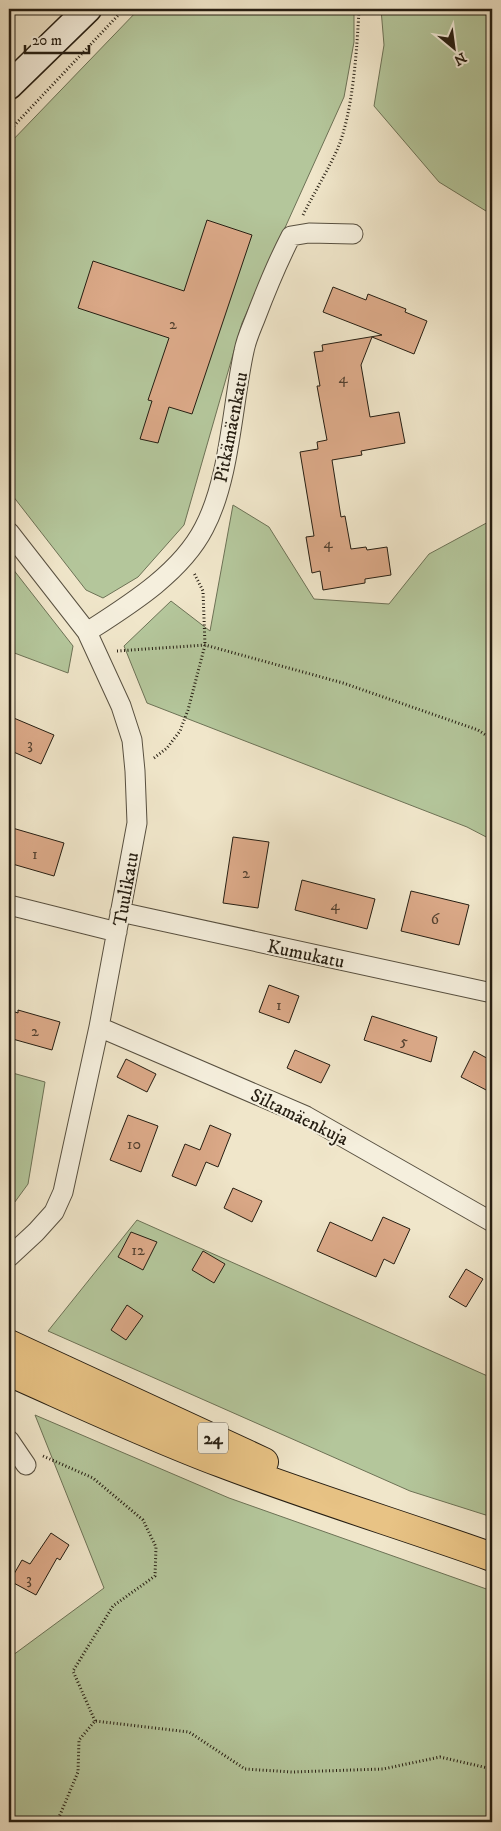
<svg xmlns="http://www.w3.org/2000/svg" width="501" height="1831" viewBox="0 0 501 1831" font-family="'IM FELL DW Pica',serif">
<rect width="100%" height="100%" fill="#f0e6ca"/>
<filter id="stains"><feTurbulence type="fractalNoise" baseFrequency=".004" numOctaves="4"/><feColorMatrix values="0 0 0 0 .2 0 0 0 0 .09 0 0 0 0 .02 0 0 0 .5 -.17"/></filter>
<radialGradient id="worn" r=".72"><stop offset=".6" stop-color="#630" stop-opacity="0"/><stop offset="1" stop-color="#630" stop-opacity=".3"/></radialGradient>
<path fill="#b4c69b" stroke="#6d7256" d="M139 9H354V42L344 97 242 323 184 525 138 577 103 598 86 590 9 491V144Z
M381 9H492V210L486 211 439 182 374 106 384 45Z
M233 505 269 527 314 599 389 604 429 554 492 520V840L467 827 147 703 124 646 171 601 210 631Z
M9 564 73 646 68 673 9 651Z
M9 1072 45 1082 28 1184 9 1210Z
M137 1220 492 1378V1517L410 1491 48 1331Z
M35 1415 229 1498 492 1591V1822H9V1658L104 1588Z"/>
<path fill="#dba988" stroke="#261e12" d="M207 220 252 235 192 414 169 407 158 443 140 439 152 401 148 400 169 338 78 308 93 261 184 291Z
M333 287 366 300 368 294 406 309 405 312 427 321 414 354 372 337 361 365 370 417 399 412 405 443 361 451 362 455 332 460 341 517 345 516 351 549 366 547 367 550 387 547 391 575 365 579V583L323 590 320 571 312 573 306 537 314 536 300 452 318 449 317 442 327 440 317 386H320L314 352 323 351 322 345 382 335 323 312Z
M9 716 54 735 41 764 9 750Z
M9 827 64 843 54 876 9 863Z
M233 837 269 842 258 908 223 903Z
M302 880 375 899 367 929 295 910Z
M411 891 469 905 459 945 401 931Z
M269 985 299 996 289 1023 259 1012Z
M9 1010 18 1013V1010L60 1022 52 1050 9 1038Z
M372 1016 437 1037 431 1062 364 1040Z
M295 1050 330 1065 321 1083 287 1068Z
M474 1051 492 1061V1093L461 1077Z
M126 1059 156 1074 147 1092 117 1077Z
M128 1115 158 1126 141 1172 110 1160Z
M210 1125 231 1134 218 1167 206 1162 196 1186 172 1176 185 1144 200 1150Z
M233 1188 262 1201 252 1222 224 1208Z
M383 1217 410 1229 394 1264 384 1259 376 1277 317 1251 330 1222 372 1241Z
M131 1232 157 1242 143 1270 118 1257Z
M203 1251 225 1264 214 1283 192 1270Z
M466 1269 483 1279 466 1307 449 1297Z
M127 1305 143 1316 126 1340 111 1330Z
M51 1533 69 1545 60 1560 57 1558 36 1595 10 1581 22 1560 30 1564Z"/>
<g fill="none" stroke-linecap="round" stroke-linejoin="round">
<defs>
<path id="street" d="M9 532 87 632 121 706 132 740 135 771 137 823 99 1027 63 1192 54 1212 36 1232 9 1257
M87 632C129 605 181 573 204 528 230 479 232 406 244 351 246 340 251 329 255 319 266 290 277 263 291 236L309 233 353 234
M9 905 117 932
M120 912 492 993
M99 1027 306 1116 492 1222
M9 1440 26 1465"/>
<path id="secondary" d="M9 86 88 9"/>
<path id="highway" d="M9 1344 264 1462
M9 1372C79 1403 149 1436 221 1463 310 1497 402 1525 492 1557"/>
</defs>
<use href="#street" stroke="#585040" stroke-width="21"/>
<use href="#secondary" stroke="#261e12" stroke-width="29"/>
<use href="#highway" stroke="#261e12" stroke-width="30"/>
<path stroke="#261e12" stroke-width="3" stroke-dasharray="1 2.5" stroke-linecap="butt" d="M9 14 14 9
M9 131 124 9
M303 215C314 193 327 172 337 150 353 114 357 48 359 9
M117 651 205 645 343 683 478 730 492 739
M154 758 167 748 180 731 188 710 205 645 203 591 194 573
M43 1456 93 1478 143 1520 156 1547 155 1576 113 1606 73 1671 95 1721
M57 1822 78 1772 79 1740 95 1721 189 1732 245 1769 292 1772 383 1769 440 1757 492 1769"/>
<use href="#street" stroke="#f5efdd" stroke-width="19"/>
<use href="#secondary" stroke="#f5efdd" stroke-width="26"/>
<use href="#highway" stroke="#e8c385" stroke-width="28"/>
</g>
<g text-anchor="middle" stroke-width="4" stroke-linejoin="round" paint-order="stroke">
<g font-size="16" fill="#534130">
<text x="173" y="329">2</text>
<text x="343" y="383">4</text>
<text x="328" y="548">4</text>
<text x="30" y="749">3</text>
<text x="35" y="859">1</text>
<text x="246" y="878">2</text>
<text x="335" y="910">4</text>
<text x="435" y="924">6</text>
<text x="279" y="1010">1</text>
<text x="35" y="1036">2</text>
<text x="404" y="1046">5</text>
<text x="134" y="1149">10</text>
<text x="138" y="1255">12</text>
<text x="29" y="1584">3</text>
</g>
<rect fill="#f5efdd" stroke="#645d4f" stroke-width="1" x="198" y="1422.5" width="30" height="31" rx="4"/>
<g font-size="18" font-weight="bold" fill="#261e12">
<text x="213" y="1444">24</text>
</g>
<g font-size="19" fill="#261e12" stroke="#f5efdd">
<text transform="translate(230 427) rotate(-79)" y="7">Pitkämäenkatu</text>
<text transform="translate(125 889) rotate(-80)" y="7">Tuulikatu</text>
<text transform="translate(306 953) rotate(12)" y="7">Kumukatu</text>
<text transform="translate(300 1116) rotate(26)" y="7">Siltamäenkuja</text>
</g>
</g>
<rect width="501" height="1831" fill="none" stroke="#f0e6ca" stroke-width="30"/>
<rect x="10" y="10" width="481" height="1811" fill="none" stroke="#261e12" stroke-width="2.5"/>
<rect x="15" y="15" width="471" height="1801" fill="none" stroke="#261e12"/>
<g transform="translate(454 48) rotate(151)" stroke="#f5efdd" stroke-width="4" paint-order="stroke">
<path d="M0-4L9 19L0 12L-9 19Z" fill="#261e12"/>
<text y="-8" font-size="14" font-weight="bold" text-anchor="middle" fill="#261e12">N</text>
</g>
<path d="M25 45v8h64v-8" fill="none" stroke="#261e12" stroke-width="2.5"/>
<text x="32" y="45" font-size="15" fill="#261e12" stroke="#f5efdd" stroke-width="4" paint-order="stroke">20 m</text>
<rect width="100%" height="100%" filter="url(#stains)"/>
<rect width="100%" height="100%" fill="url(#worn)"/>
</svg>
